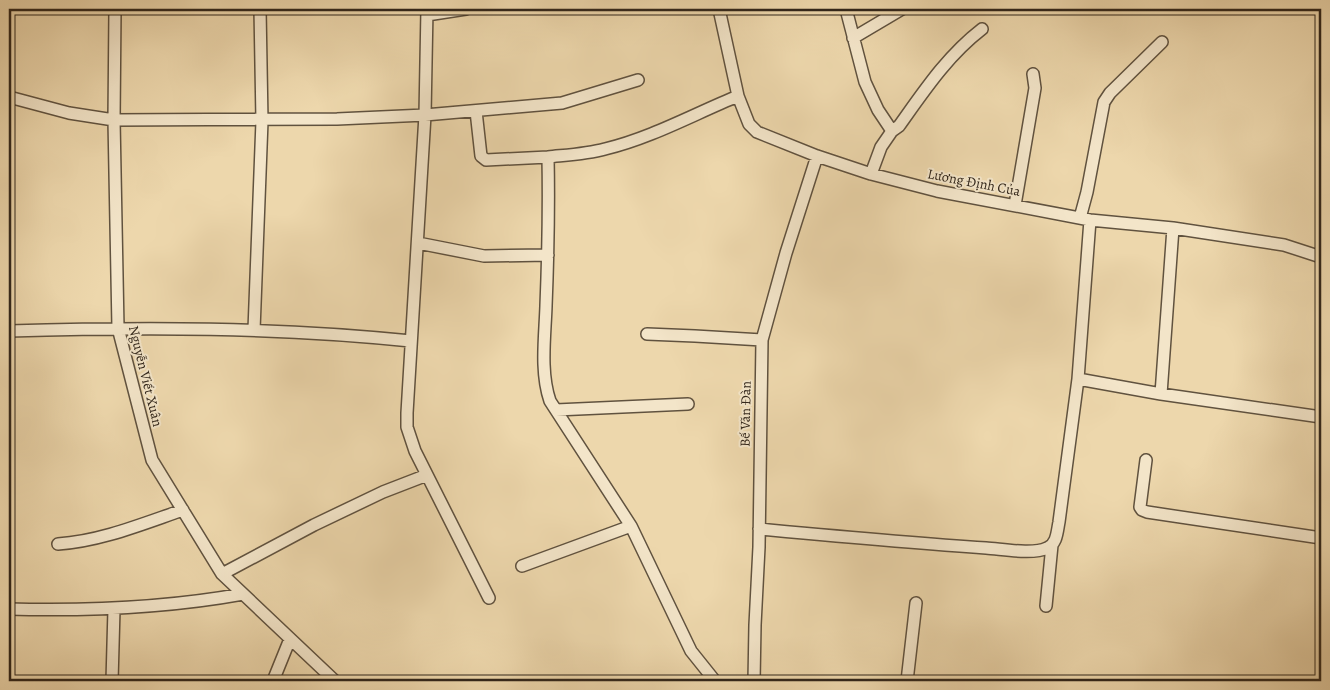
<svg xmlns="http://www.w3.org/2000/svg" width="1330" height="690" viewBox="0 0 1330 690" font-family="Alegreya,serif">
<rect width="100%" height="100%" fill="#edd7ac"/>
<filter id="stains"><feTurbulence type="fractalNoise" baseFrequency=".004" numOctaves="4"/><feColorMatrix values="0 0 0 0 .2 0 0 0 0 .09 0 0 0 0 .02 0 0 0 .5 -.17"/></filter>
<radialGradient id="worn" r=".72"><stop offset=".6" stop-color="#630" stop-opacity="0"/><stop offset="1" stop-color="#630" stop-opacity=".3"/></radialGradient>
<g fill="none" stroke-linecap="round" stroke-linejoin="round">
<defs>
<path id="minor" d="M115 9 114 120 118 328 152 460 222 574 335 681
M427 9 425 115 407 413V427L415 451 489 598
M719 9 738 96 749 124 757 132 817 156 871 174 937 191 1090 220 1173 228 1284 245 1321 257
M846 9 865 82 878 110 892 131 881 147 871 174
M427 15 466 9
M853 38 902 9
M9 97 69 113 114 120 337 119 425 115 562 103 638 80
M476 111 481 156 486 160 548 157
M892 131 899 126C924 91 947 56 982 29
M1015 205 1035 88 1033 74
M1080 218 1087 192 1104 102 1110 93 1162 42
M418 243 484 256 548 255
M254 330 262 121 260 9
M9 331C143 327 277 327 411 341
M647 334 695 336 762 340
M1078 379 1161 394 1321 417
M1161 394 1173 228
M556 410 688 404
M1146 460 1140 507 1142 510 1147 512 1321 538
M759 529C835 536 910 543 986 548 1002 549 1033 555 1047 548 1057 544 1057 532 1059 522L1078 379 1090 220
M58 544C101 541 142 524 183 510
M522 566 631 526
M222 574 314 525 383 492 427 475
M1046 606 1052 545
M9 609C87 611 166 608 243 594
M112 681 114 609
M273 681 290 639
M715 681 691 651 631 526 550 401C540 372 545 337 546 306 548 256 549 207 548 157 567 155 587 154 605 149 651 138 694 114 738 96
M754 681 755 625 759 547 762 340 786 253 817 156
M907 681 916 603"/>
</defs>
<use href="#minor" stroke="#60523f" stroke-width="14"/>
<use href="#minor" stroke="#f3e5c9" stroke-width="11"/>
</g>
<g text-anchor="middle" stroke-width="4" stroke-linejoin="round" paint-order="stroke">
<g font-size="14" fill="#31261b" stroke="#f3e5c9">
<text transform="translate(974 182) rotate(11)" y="5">Lương Định Của</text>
<text transform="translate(146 376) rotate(76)" y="5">Nguyễn Viết Xuân</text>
<text transform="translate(745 414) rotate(-89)" y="5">Bế Văn Đàn</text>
</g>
</g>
<rect width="1330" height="690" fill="none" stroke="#edd7ac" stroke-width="30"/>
<rect x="10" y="10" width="1310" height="670" fill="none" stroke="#31261b" stroke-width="2.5"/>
<rect x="15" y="15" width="1300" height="660" fill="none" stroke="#31261b"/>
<rect width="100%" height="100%" filter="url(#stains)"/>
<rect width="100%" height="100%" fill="url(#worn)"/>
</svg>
